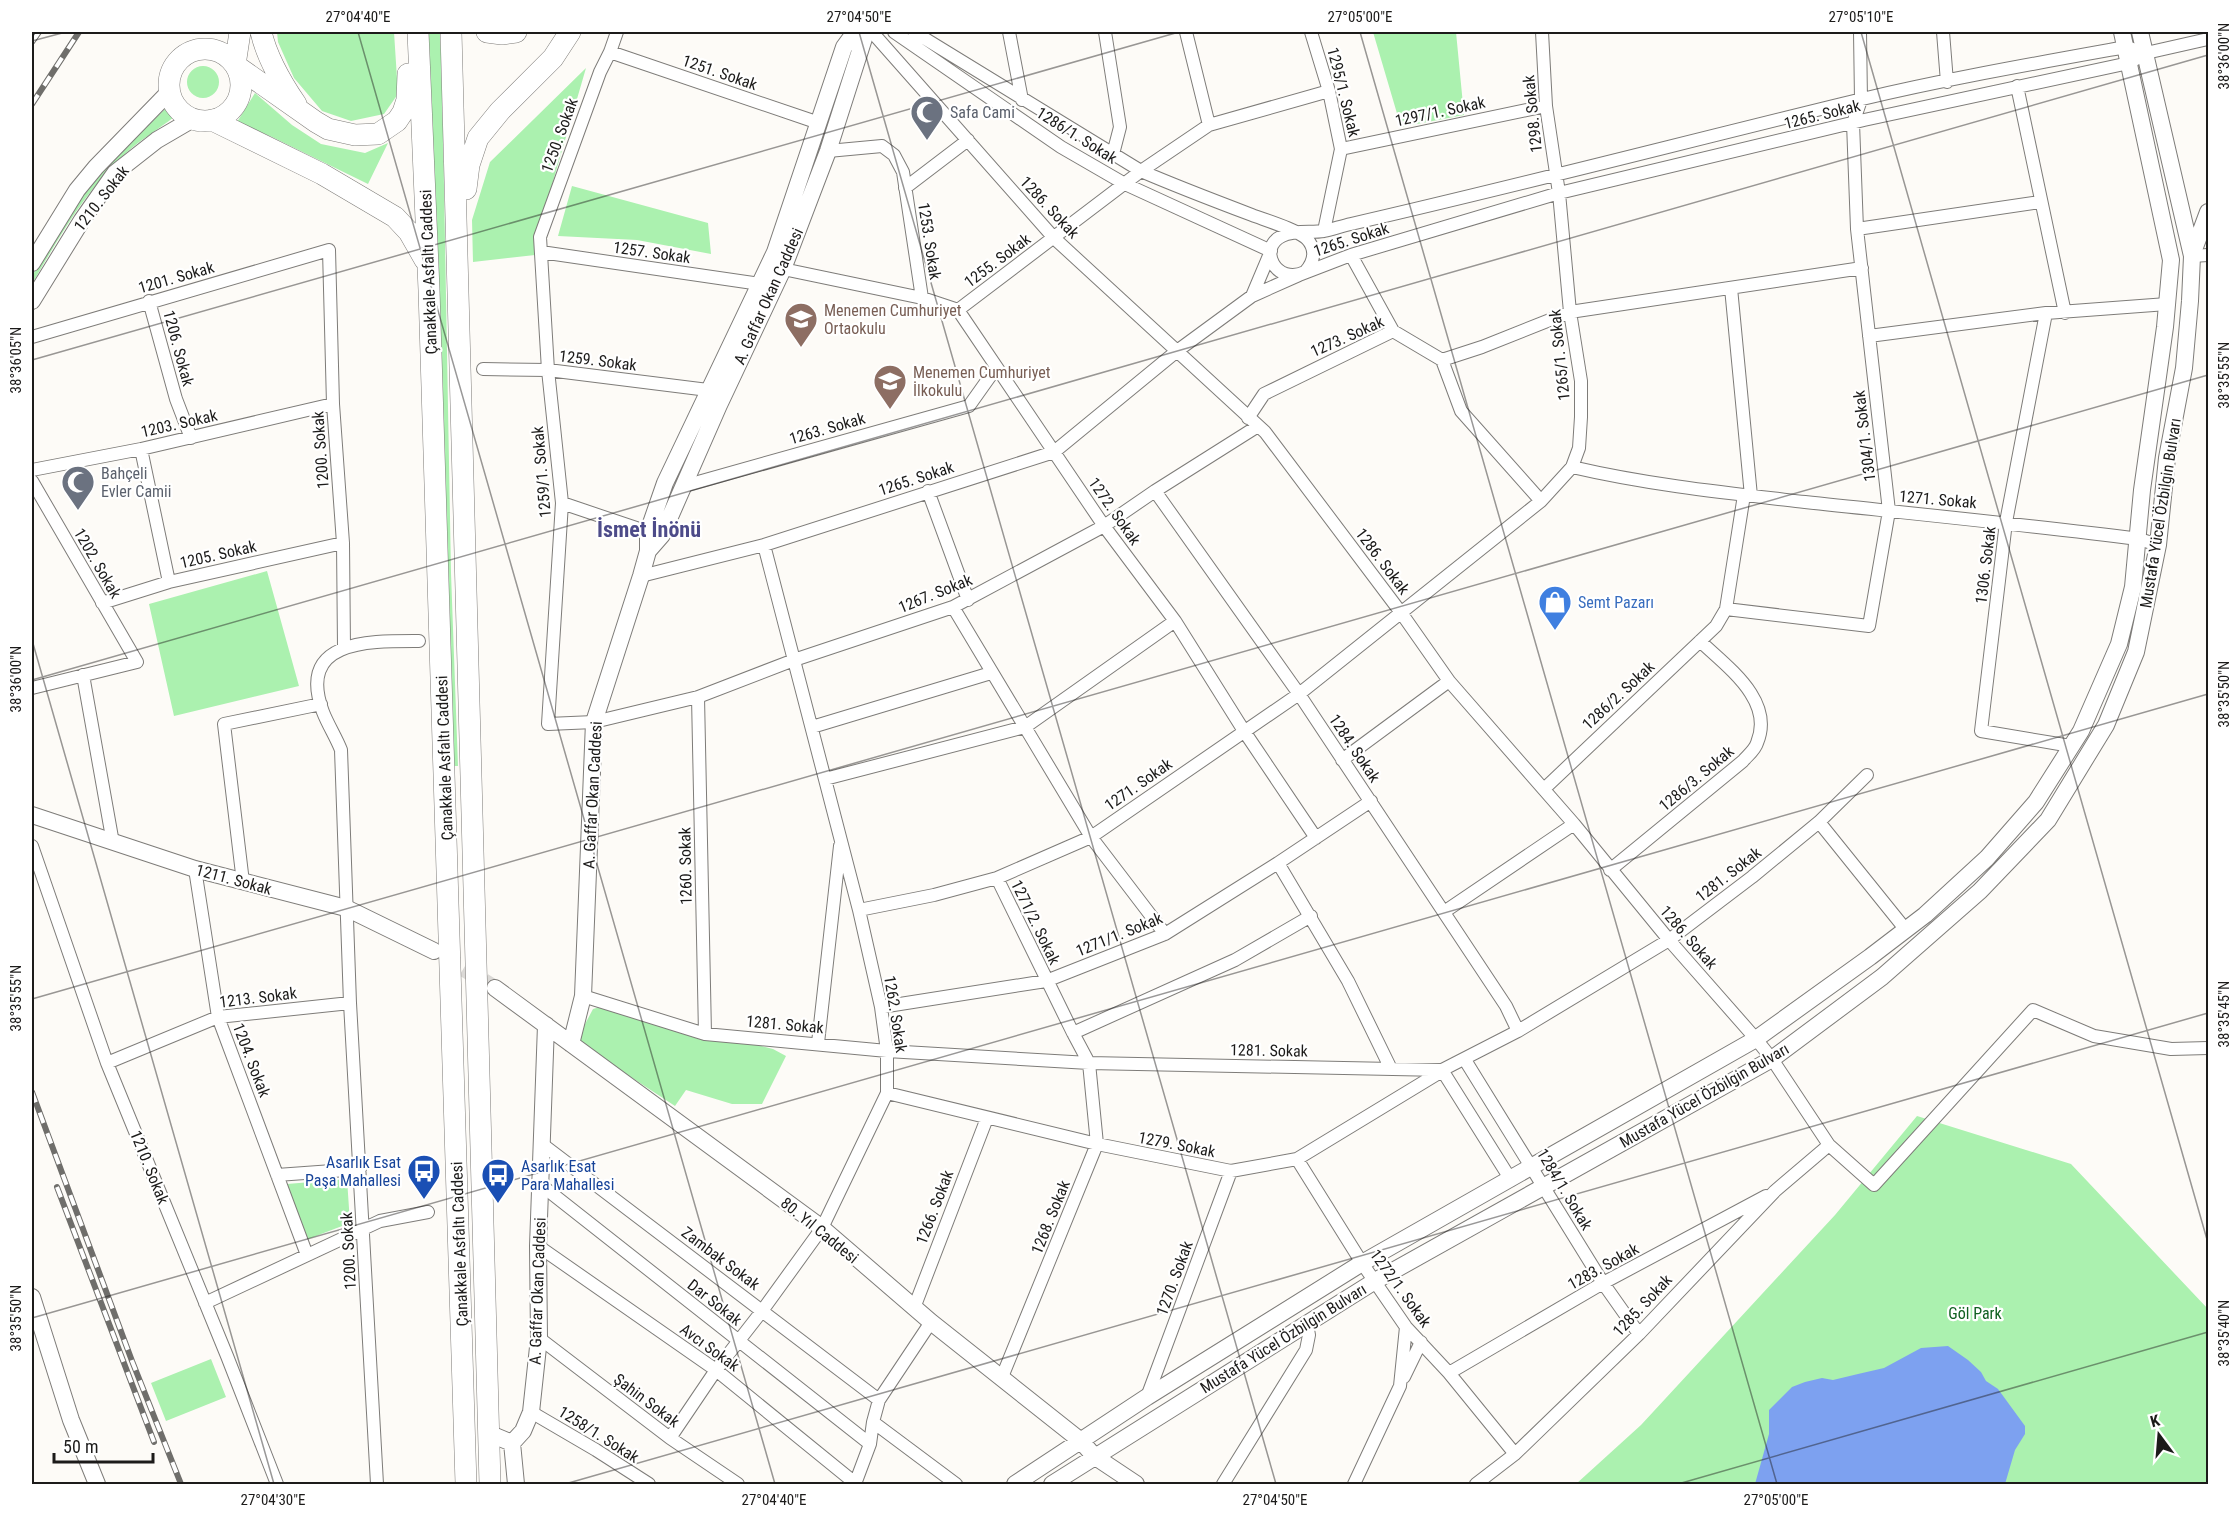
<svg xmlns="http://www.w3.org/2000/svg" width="2240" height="1516" viewBox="0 0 2240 1516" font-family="'Roboto Condensed',sans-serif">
<rect width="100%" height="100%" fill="#fdfbf7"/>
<path fill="#abf1af" d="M277 32H394L398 94 384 114 351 121 322 111 294 78 278 42Z
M427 32H440L442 75 451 573 458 766H454L432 161 430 67Z
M1373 32H1456L1464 115 1401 127Z
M187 82a16 16 0 1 1 32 0a16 16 0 1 1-32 0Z
M586 68 538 233 535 255 473 262 472 220 490 162Z
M255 93 292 125 321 144 365 153 388 143 368 184 272 137 237 122Z
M166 108 174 117C159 129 140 140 126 153 86 189 58 239 32 284V276L88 185Z
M572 186 708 223 711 254 637 240 558 236Z
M267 571 299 686 174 716 149 604Z
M603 1006 773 1049 786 1056 762 1104H732L686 1090 675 1106 576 1041 593 1009Z
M1917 1116 2071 1164 2208 1309V1484H1576L1641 1425 1835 1215Z
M347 1179 350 1223 308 1239 287 1184Z
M211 1359 226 1397 166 1421 151 1383Z"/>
<path fill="#7da1f0" d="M1948 1346 1968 1360 1981 1372 1986 1381 1998 1389 2025 1426V1434L2015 1450 2005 1484H1755L1769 1434V1410L1792 1387 1805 1382 1822 1378 1833 1380 1858 1374 1884 1368 1921 1348Z"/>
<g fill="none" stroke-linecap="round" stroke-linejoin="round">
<path stroke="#dbd9d6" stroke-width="16" stroke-dasharray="16 8" stroke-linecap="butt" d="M443 956 495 988"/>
<defs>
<path id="minor" d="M617 32 610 52 600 72 540 237 548 370 562 503 548 724 594 722 698 697 794 660 953 607 1104 526 1155 491 1258 426
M872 32 1054 238 1265 432 1402 614 1449 681 1574 824 1669 940 1756 1039 1772 1059 1829 1145 1874 1185 2033 1010 2094 1036 2171 1049 2208 1048
M894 32 1061 147 1125 184 1271 251 1252 296
M914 32 1141 171C1178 187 1215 201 1252 215 1265 220 1298 230 1307 239 1317 250 1314 262 1305 272 1276 286 1257 248 1282 236 1294 230 1311 233 1324 231 1333 229 1342 226 1351 224 1521 185 1689 141 1858 100 1946 79 2037 63 2126 47L2146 53
M1009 32 1022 100
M1105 32 1120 127 1113 154
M1311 32 1329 91 1341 149 1324 231
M1943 32 1947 82
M610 52 819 123
M2017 86 2065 313
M1209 125 1329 91
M1341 149 1546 106
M828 151 882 146 894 155 903 172 922 298
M905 188 968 140
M1857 229 2040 202
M541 252 760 284
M1351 255 1393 331
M2192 256 2208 255
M783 269 922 298 958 310 1141 171 1209 125 1186 32
M1731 288 1751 496
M149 301 176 399 191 438
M958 310 1104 526 1175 621 1244 731 1316 838
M2046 313 2006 522 1981 731 2071 746
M1393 331 1442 360 1482 347 1570 312 1862 268
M1869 336 2046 313 2167 304
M32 337 329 250 333 404 343 543 344 648
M1442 360 1461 411 1541 501
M483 369 548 370 708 390
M1248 418 1264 394 1393 331
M141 449 169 582
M1572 467C1649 485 1727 493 1805 502 1917 514 2028 525 2139 539L2158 545
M32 470 141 449 333 404
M32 481 137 662 32 688
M684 486 969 406 996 368
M928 491 968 600
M1155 491 1299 694 1506 1006 1518 1031
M562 503 648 532
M641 576 764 545 1054 452 1177 351 1252 296 1299 275 1351 255 1559 193 1864 120 2129 63 2146 53 2208 39
M102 603 169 582 343 543
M953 607 1091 837 1165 934
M1726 609 1869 626 1889 511 1857 229 1853 123 1861 100 1860 32
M83 675 113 843
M698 697 705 1034
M812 727 991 673
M1342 760 1449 681
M825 779 1025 727 1175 621
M1544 789 1716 626 1726 609 1744 495
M1819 822 1906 930
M32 846 107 1063 227 1356 277 1484
M1278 863 1348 981 1391 1069
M195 869 218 1017 307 1255
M1610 870 1743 761C1747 756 1755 750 1757 743 1775 700 1727 667 1700 641
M997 878 1073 1033
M243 882 224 724 321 704
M859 910 934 895 997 878 1091 837 1299 694 1541 501 1572 467 1579 448 1581 417V381L1570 312 1559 193 1546 106 1542 32
M1444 912 1574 824
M583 996 705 1034 887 1051 1089 1063 1442 1070 1518 1031 1669 940 1752 877 1819 822 1867 775
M881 1007 1046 981 1165 934 1278 863 1371 801
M818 1043 840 846
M1465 1060 1603 1283 1639 1334
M107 1063 218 1017 350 1003
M1442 1070 1511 1180
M887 1093 1097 1144 1231 1171 1297 1159 1442 1071
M542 1144 879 1400
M1297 1159 1362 1263 1406 1327 1449 1373 1515 1454
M277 1175 360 1169
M541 1185 870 1444
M538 1246 716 1370 855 1483
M205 1303 380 1221 428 1212
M914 1308 987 1118
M539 1338 670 1438 738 1484
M1449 1373 1603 1283 1766 1196
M1002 1377 1097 1144 1089 1063 1073 1033 1235 960 1311 916
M1404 1377 1421 1342
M1147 1397 1231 1171
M531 1412 596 1450 649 1484
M873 1422 956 1484
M670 1438 716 1370 762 1311 822 1228 887 1093V1051L881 1007 859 910 764 545
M377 1484 350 1003 341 750C336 737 328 725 323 712 296 639 370 641 419 641
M855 1484 870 1444 873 1422 879 1400 931 1322
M1223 1484 1306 1350 1309 1335 1307 1324
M1354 1484 1400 1386 1406 1327
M1476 1484 1515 1454 1639 1334 1775 1191 1829 1145"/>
<path id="tertiary" d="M2192 255 2208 212
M32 263 77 190 96 167 169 92
M32 301 82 220 115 173 157 140 193 119
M648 551 662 535 719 405 783 269 828 151 866 32
M32 815 195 869 346 908 434 951
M495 988 822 1228 931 1322 1081 1441 1094 1456 1136 1484
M571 1044 583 996 594 722 641 576 648 551V532L665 483 775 252 844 47 855 32
M32 1297 71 1420 97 1484
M488 1433 512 1443 523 1431 531 1412 539 1338 538 1246 546 1025
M512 1443 516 1484
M1015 1484 1147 1397 1362 1263 1756 1039 1870 957 1925 915 1987 858 2036 802 2081 731 2119 644 2133 587 2142 490 2165 327 2171 260 2122 32
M1052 1484 1375 1281 1772 1059 1882 977 1980 891 2048 820 2106 725 2136 652 2158 545 2167 458 2184 368 2190 301 2192 256 2140 32"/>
<path id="trunk" d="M240 32 235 65 316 122 328 129 355 135 378 134 397 121 403 112 407 100 408 74
M261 32C267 58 281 82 296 104
M418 32 429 290 466 1484
M451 32 490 1484
M487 32 502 34 516 32
M169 85a36 36 0 1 1 72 0a36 36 0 1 1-72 0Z
M212 120 322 174 395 217 409 232 425 260
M466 189 469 165 478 138 500 111 553 58 570 32"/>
</defs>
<use href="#minor" stroke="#7e7c79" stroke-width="14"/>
<use href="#tertiary" stroke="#7e7c79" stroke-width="18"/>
<use href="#trunk" stroke="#7e7c79" stroke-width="22"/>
<use href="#minor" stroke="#fff" stroke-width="12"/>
<use href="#tertiary" stroke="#fff" stroke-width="16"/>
<use href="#trunk" stroke="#fff" stroke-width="21"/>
<defs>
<path id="rail" d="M32 42 39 32
M32 104 79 32
M32 1092 132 1361 181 1484
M57 1187 154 1442"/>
</defs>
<use href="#rail" stroke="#6f6e6b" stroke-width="6"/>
<use href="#rail" stroke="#fff" stroke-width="4" stroke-dasharray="11" stroke-linecap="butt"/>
</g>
<path fill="none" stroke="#1c1b1a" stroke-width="1.5" stroke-opacity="0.45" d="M358 32 775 1484M859 32 1276 1484M1360 32 1777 1484M1861 32 2208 1243M32 41 66 32M32 360 1179 32M32 640 274 1484M32 680 2208 55M32 999 2208 375M32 1318 2208 694M565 1484 2208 1013M1678 1484 2208 1332"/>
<defs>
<symbol id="mosque-pin" viewBox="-11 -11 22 30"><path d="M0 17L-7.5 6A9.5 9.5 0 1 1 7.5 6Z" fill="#6b7280" stroke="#fff"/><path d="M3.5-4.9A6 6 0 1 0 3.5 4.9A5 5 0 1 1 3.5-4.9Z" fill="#fff"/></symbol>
<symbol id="school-pin" viewBox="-11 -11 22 30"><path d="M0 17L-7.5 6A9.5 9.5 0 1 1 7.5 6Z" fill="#8d6e63" stroke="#fff"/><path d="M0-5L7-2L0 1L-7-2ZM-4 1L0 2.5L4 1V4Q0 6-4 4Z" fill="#fff"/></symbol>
<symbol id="shop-pin" viewBox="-11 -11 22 30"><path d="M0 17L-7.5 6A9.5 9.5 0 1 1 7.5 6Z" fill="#3f7fe0" stroke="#fff"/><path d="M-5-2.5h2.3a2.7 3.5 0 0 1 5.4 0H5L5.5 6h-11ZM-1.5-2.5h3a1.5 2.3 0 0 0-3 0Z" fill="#fff"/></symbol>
<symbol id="bus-pin" viewBox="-11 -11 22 30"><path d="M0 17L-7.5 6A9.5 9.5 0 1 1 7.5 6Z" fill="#1a4fb4" stroke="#fff"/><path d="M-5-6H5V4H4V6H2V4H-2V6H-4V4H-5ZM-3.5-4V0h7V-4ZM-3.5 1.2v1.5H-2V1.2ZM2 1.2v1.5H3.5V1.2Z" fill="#fff"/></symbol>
</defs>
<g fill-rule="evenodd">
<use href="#mosque-pin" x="908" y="93" width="38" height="52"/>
<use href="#school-pin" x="782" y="300" width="38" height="52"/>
<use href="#school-pin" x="871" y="362" width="38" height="52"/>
<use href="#mosque-pin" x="59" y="463" width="38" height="52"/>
<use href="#shop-pin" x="1536" y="583" width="38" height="52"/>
<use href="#bus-pin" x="405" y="1152" width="38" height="52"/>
<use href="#bus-pin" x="479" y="1156" width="38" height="52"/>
</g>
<g text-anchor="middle" stroke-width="4.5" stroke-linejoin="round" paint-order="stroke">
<g font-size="16" fill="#1c1b1a" stroke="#fff">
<text transform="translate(720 72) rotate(19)" y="6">1251. Sokak</text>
<text transform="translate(1344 92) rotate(76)" y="6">1295/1. Sokak</text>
<text transform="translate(1440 111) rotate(-12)" y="6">1297/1. Sokak</text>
<text transform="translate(1532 114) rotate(-96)" y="6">1298. Sokak</text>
<text transform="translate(1822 114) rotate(-14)" y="6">1265. Sokak</text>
<text transform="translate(559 135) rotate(-70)" y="6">1250. Sokak</text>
<text transform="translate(1077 135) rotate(32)" y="6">1286/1. Sokak</text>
<text transform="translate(101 198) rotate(-52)" y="6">1210. Sokak</text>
<text transform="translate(1050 207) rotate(47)" y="6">1286. Sokak</text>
<text transform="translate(1351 239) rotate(-18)" y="6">1265. Sokak</text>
<text transform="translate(930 241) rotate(81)" y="6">1253. Sokak</text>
<text transform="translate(652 252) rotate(8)" y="6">1257. Sokak</text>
<text transform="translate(997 260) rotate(-37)" y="6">1255. Sokak</text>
<text transform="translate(428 272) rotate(-92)" y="6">Çanakkale Asfaltı Caddesi</text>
<text transform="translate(176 277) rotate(-16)" y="6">1201. Sokak</text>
<text transform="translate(768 296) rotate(-66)" y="6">A. Gaffar Okan Caddesi</text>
<text transform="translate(1347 336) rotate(-24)" y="6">1273. Sokak</text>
<text transform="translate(179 348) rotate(75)" y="6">1206. Sokak</text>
<text transform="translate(1559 355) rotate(-96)" y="6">1265/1. Sokak</text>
<text transform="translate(598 360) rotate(7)" y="6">1259. Sokak</text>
<text transform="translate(179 423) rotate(-13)" y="6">1203. Sokak</text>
<text transform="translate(827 428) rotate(-16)" y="6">1263. Sokak</text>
<text transform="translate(1864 436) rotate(-97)" y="6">1304/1. Sokak</text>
<text transform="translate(320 450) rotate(-94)" y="6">1200. Sokak</text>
<text transform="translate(541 472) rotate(-95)" y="6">1259/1. Sokak</text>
<text transform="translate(916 478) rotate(-18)" y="6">1265. Sokak</text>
<text transform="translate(1938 499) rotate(5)" y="6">1271. Sokak</text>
<text transform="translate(1115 511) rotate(55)" y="6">1272. Sokak</text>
<text transform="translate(2160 513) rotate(-81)" y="6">Mustafa Yücel Özbilgin Bulvarı</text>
<text transform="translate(218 554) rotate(-13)" y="6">1205. Sokak</text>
<text transform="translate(1383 561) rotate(53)" y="6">1286. Sokak</text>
<text transform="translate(98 563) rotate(60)" y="6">1202. Sokak</text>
<text transform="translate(1985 565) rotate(-83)" y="6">1306. Sokak</text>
<text transform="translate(935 593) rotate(-22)" y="6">1267. Sokak</text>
<text transform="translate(1618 695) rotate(-43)" y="6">1286/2. Sokak</text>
<text transform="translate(1355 748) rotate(56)" y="6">1284. Sokak</text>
<text transform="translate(444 758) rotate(-92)" y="6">Çanakkale Asfaltı Caddesi</text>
<text transform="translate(1696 778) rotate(-40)" y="6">1286/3. Sokak</text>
<text transform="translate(1138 784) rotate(-35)" y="6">1271. Sokak</text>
<text transform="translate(592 795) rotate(-87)" y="6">A. Gaffar Okan Caddesi</text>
<text transform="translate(685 866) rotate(-91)" y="6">1260. Sokak</text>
<text transform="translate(1728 874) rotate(-38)" y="6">1281. Sokak</text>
<text transform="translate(234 879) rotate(15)" y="6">1211. Sokak</text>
<text transform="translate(1036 922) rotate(64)" y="6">1271/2. Sokak</text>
<text transform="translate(1119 934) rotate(-22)" y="6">1271/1. Sokak</text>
<text transform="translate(1689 937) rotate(49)" y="6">1286. Sokak</text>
<text transform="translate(258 997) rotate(-7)" y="6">1213. Sokak</text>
<text transform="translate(896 1014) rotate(81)" y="6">1262. Sokak</text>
<text transform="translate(785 1024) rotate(5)" y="6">1281. Sokak</text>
<text transform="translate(1269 1050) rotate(1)" y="6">1281. Sokak</text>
<text transform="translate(252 1060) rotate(69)" y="6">1204. Sokak</text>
<text transform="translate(1704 1095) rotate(-30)" y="6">Mustafa Yücel Özbilgin Bulvarı</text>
<text transform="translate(1177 1144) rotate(11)" y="6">1279. Sokak</text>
<text transform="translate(150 1167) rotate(68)" y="6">1210. Sokak</text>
<text transform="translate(1565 1189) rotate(59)" y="6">1284/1. Sokak</text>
<text transform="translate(934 1207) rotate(-69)" y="6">1266. Sokak</text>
<text transform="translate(1050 1217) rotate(-68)" y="6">1268. Sokak</text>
<text transform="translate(820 1230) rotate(39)" y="6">80. Yıl Caddesi</text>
<text transform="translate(459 1244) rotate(-92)" y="6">Çanakkale Asfaltı Caddesi</text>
<text transform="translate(348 1251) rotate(-93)" y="6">1200. Sokak</text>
<text transform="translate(721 1258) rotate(37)" y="6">Zambak Sokak</text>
<text transform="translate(1603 1266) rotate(-29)" y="6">1283. Sokak</text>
<text transform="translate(1174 1278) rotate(-70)" y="6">1270. Sokak</text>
<text transform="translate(1401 1288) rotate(54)" y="6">1272/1. Sokak</text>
<text transform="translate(537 1291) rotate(-88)" y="6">A. Gaffar Okan Caddesi</text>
<text transform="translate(715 1302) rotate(38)" y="6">Dar Sokak</text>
<text transform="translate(1642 1305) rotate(-47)" y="6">1285. Sokak</text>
<text transform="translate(1283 1338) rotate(-32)" y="6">Mustafa Yücel Özbilgin Bulvarı</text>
<text transform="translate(710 1347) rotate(36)" y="6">Avcı Sokak</text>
<text transform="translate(647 1400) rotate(37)" y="6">Şahin Sokak</text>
<text transform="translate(599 1434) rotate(32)" y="6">1258/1. Sokak</text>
</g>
<g font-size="16" fill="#5b616d" stroke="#fff" text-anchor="start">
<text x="950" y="118">Safa Cami</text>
<text x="101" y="479">Bahçeli<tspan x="101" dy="18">Evler Camii</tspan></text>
</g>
<g font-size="16" fill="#785e54" stroke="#fff" text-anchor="start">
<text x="824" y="316">Menemen Cumhuriyet<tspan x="824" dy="18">Ortaokulu</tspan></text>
<text x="913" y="378">Menemen Cumhuriyet<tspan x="913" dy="18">İlkokulu</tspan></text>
</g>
<g font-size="16" fill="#366cbe" stroke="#fff" text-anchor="start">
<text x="1578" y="608">Semt Pazarı</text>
</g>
<g font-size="16" fill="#164399" stroke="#fff" text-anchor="end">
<text x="401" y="1168">Asarlık Esat<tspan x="401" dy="18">Paşa Mahallesi</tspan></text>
<text x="521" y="1172" text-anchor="start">Asarlık Esat<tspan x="521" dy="18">Para Mahallesi</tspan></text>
</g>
<g font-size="16" fill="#116122" stroke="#fff">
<text x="1975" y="1319">Göl Park</text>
</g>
<g font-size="22" font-weight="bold" fill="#4d4b89" stroke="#fff">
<text x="649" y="537">İsmet İnönü</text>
</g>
</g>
<rect width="2240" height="1516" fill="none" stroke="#ffffff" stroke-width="66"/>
<g transform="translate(2159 1435) rotate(344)" stroke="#ffffff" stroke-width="4.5" paint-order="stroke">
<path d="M0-4.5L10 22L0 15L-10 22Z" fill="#1c1b1a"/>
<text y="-9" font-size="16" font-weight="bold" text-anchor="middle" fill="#1c1b1a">K</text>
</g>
<path d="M54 1453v9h99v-9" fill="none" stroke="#1c1b1a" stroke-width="3"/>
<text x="63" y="1453" font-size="18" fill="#1c1b1a" stroke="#ffffff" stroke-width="4.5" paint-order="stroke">50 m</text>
<rect x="33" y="33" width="2174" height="1450" fill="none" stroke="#1c1b1a" stroke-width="2"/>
<g font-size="15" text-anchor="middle" fill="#1c1b1a">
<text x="358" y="22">27°04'40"E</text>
<text x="859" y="22">27°04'50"E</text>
<text x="1360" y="22">27°05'00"E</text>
<text x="1861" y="22">27°05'10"E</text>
<text transform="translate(2224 56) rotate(-90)" y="5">38°36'00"N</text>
<text transform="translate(16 360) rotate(-90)" y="5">38°36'05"N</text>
<text transform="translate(2224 375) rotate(-90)" y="5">38°35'55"N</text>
<text transform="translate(16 679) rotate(-90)" y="5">38°36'00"N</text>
<text transform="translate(2224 694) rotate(-90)" y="5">38°35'50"N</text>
<text transform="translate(16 998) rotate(-90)" y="5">38°35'55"N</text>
<text transform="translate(2224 1014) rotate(-90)" y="5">38°35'45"N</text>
<text transform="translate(16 1318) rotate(-90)" y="5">38°35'50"N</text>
<text transform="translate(2224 1333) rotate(-90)" y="5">38°35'40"N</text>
<text x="273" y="1505">27°04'30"E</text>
<text x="774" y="1505">27°04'40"E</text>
<text x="1275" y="1505">27°04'50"E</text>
<text x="1776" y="1505">27°05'00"E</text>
</g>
</svg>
